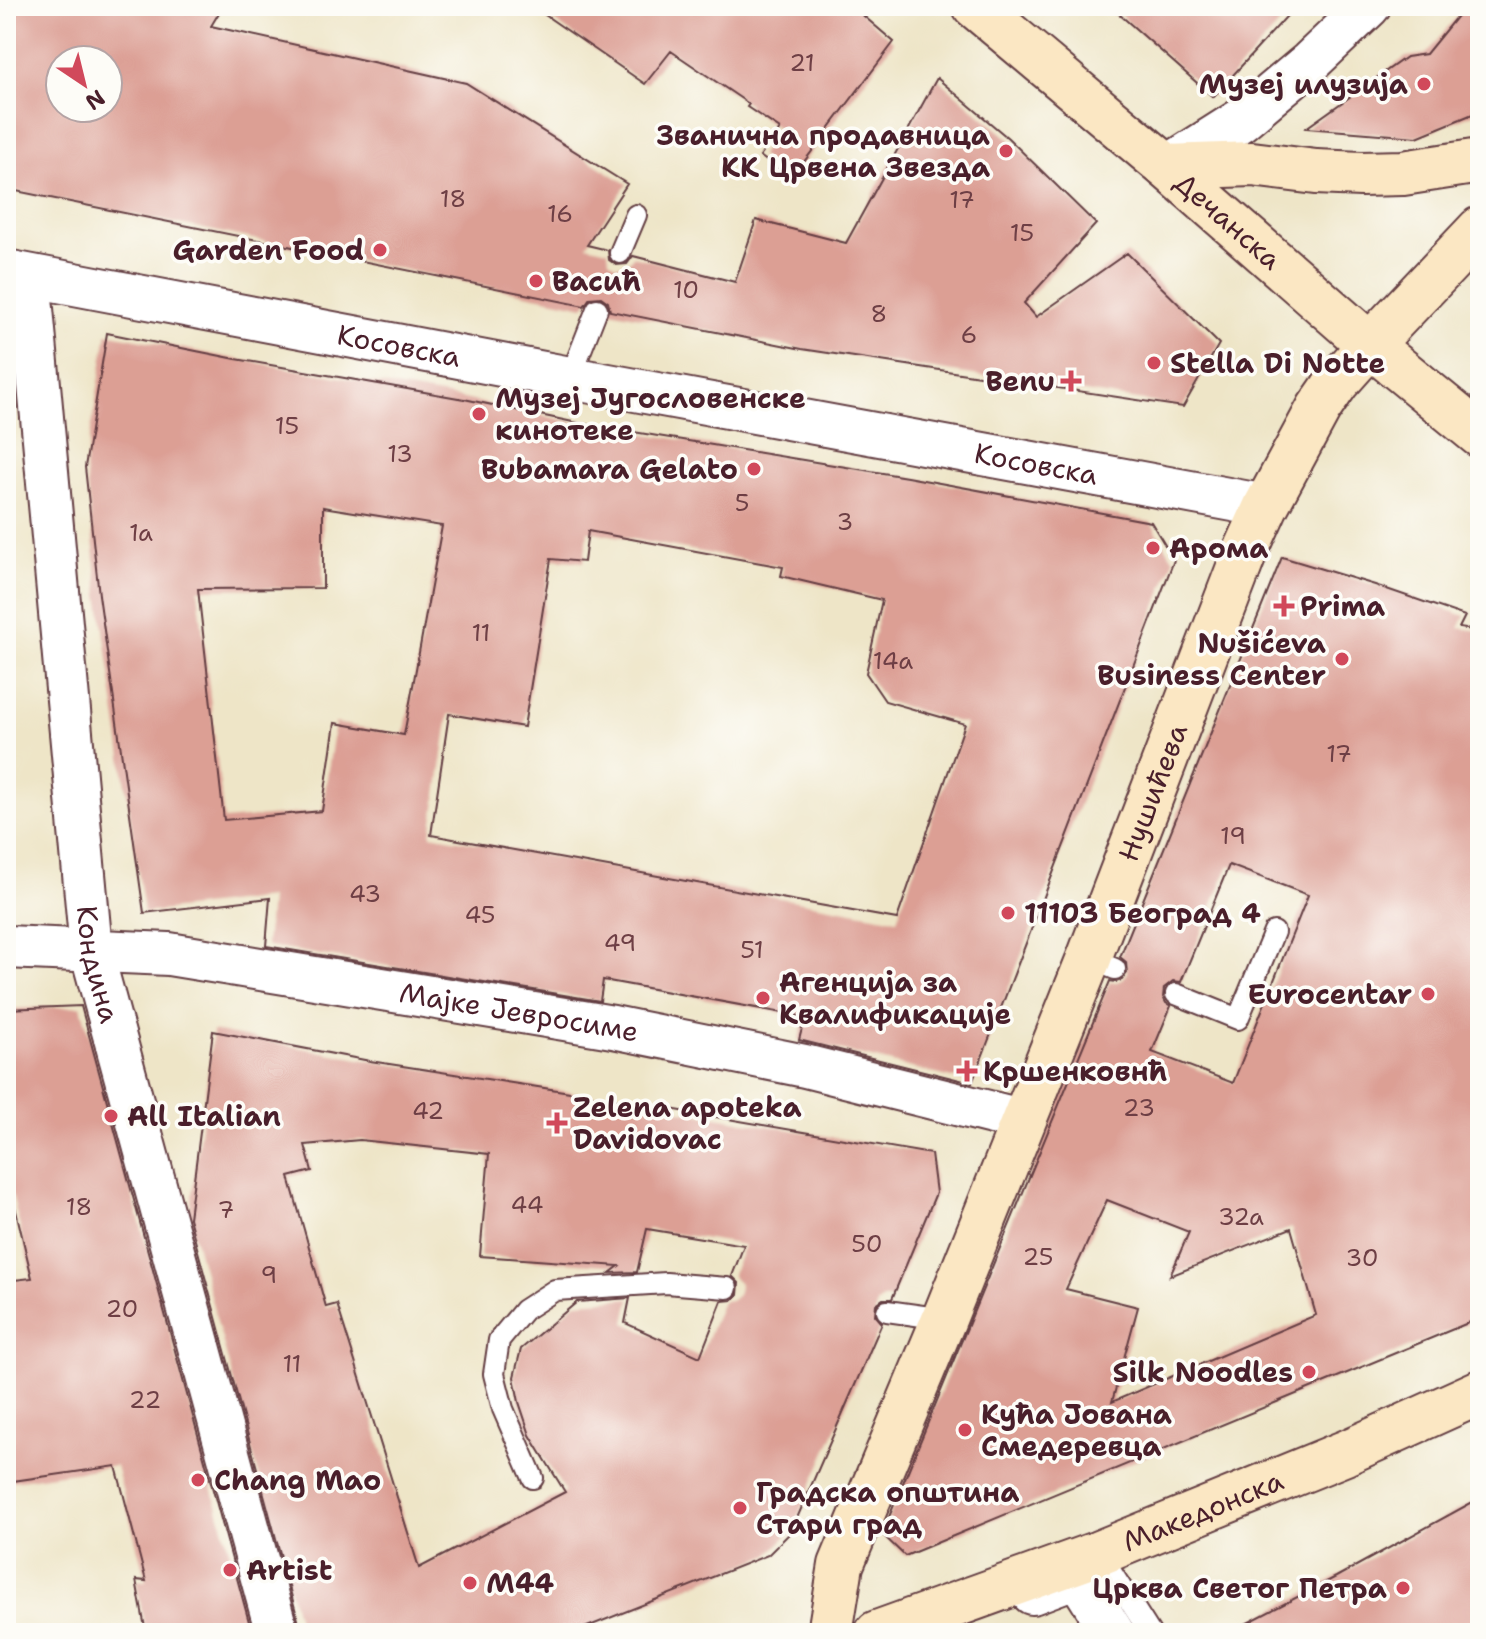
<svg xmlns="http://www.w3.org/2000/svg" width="1486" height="1639" viewBox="0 0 1486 1639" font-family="'Shantell Sans',sans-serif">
<rect width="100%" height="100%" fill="#fdfcf7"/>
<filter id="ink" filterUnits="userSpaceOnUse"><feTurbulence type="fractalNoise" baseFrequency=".0125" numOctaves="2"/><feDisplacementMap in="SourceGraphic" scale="16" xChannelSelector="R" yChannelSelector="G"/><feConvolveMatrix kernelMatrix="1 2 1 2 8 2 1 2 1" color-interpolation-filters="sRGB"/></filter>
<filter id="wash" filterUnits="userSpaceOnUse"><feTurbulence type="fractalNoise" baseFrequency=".006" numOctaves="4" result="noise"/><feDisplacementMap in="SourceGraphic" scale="32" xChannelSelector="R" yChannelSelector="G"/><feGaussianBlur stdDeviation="1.8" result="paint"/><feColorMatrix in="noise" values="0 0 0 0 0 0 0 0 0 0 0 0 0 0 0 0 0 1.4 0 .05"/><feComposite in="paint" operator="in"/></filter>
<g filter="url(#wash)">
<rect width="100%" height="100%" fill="#eee5c7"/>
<path fill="#f0d6bc" d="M6 515 11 642V693H6Z"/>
<g id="blocks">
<path fill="#dc9f94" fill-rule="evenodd" d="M6 6H223L211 26 466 83 627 184 587 245 608 250 609 260 616 265 627 264 633 256 735 282 756 220 846 243 937 78 1008 138 1096 224 1024 303 1036 317 1127 253 1219 344 1183 407 802 349 610 311 608 302 601 297 590 298 584 306 6 189ZM60 60H108V108H60Z
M532 6H852L894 42 791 179 760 156 780 129 747 107 749 104 671 51 645 84Z
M1110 6H1296L1213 97Z
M1465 6H1480V111L1417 137 1306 128 1406 57 1426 54Z
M107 333 236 359 464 399 573 422 907 477 1151 522 1174 560 972 1083 799 1040 805 1017 603 980 600 1001 266 946 270 898 144 913 99 595 85 467ZM323 507 442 526 404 735 335 723 322 811 224 820 198 589 323 588ZM588 531 783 567 781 576 882 600 866 673 885 701 965 724 897 919 431 835 449 714 524 727 551 559 584 562Z
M1282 557 1375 585 1465 616 1459 628 1480 631V1318L905 1556 882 1534 1110 981 1116 982 1122 980 1127 973 1126 962 1120 957ZM1229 865 1308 895 1233 1083 1152 1052 1171 1006 1166 1003 1163 997 1164 988 1173 981 1181 982ZM1107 1200 1189 1232 1170 1276 1291 1228 1316 1315 1112 1402 1138 1307 1066 1289Z
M81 1006 252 1633H146L136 1580 146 1581 116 1466 6 1482V1281L32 1278 6 1169V1009Z
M213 1031 370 1061 583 1094 931 1154 936 1193 892 1299H883L876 1304 875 1315 882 1323 791 1532 768 1555 572 1633H300V1627L189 1218ZM360 1140 489 1154 480 1256 619 1266 610 1273 637 1272 647 1229 744 1245 732 1276 739 1283 738 1295 732 1300 722 1301 700 1357 625 1323 630 1298 577 1302 521 1349 514 1377 519 1402 530 1435 565 1492 419 1568 337 1304 326 1307 289 1177 312 1171 305 1145Z
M1480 1498V1633H1228L1336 1577Z"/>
</g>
</g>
<g filter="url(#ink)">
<use href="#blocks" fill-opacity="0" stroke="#633d42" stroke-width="2"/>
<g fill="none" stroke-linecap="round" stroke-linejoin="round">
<defs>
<path id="lane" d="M620 253 636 215
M570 378 597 309
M1089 958 1115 969
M1176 994 1238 1019 1274 932
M887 1311 944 1319
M533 1478 503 1409 494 1374 499 1340 524 1310 555 1290 666 1283 727 1288
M1099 1553 1150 1633"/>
<g id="street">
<path d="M1167 167 1241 120 1310 62 1369 6"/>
<path id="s1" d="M6 271 570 378 1266 506"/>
<path id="s2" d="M29 276 91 950 277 1633"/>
<path id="s3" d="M6 947 169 954 613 1027 805 1066 1024 1121"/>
<path d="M1032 1593 1077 1576 1113 1633"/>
</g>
<g id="secondary">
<path id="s4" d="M975 6 1167 167 1370 345 1480 435"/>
<path d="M1167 167 1252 164 1316 172 1361 174 1403 173 1480 161"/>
<path id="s5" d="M830 1633 841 1565 944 1319 1089 958 1243 557 1266 506 1319 408 1337 382 1370 345 1480 229"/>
<path id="s6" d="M877 1633 1099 1553 1345 1453 1480 1392"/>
</g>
</defs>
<use href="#lane" stroke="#633d42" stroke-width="24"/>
<use href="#street" stroke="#633d42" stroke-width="46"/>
<use href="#secondary" stroke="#633d42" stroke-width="48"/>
<use href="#lane" stroke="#fff" stroke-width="20"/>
<use href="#street" stroke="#fff" stroke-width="42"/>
<use href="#secondary" stroke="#fbe7c3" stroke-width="44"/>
</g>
</g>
<g fill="#d1495b" stroke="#fdfcf7" stroke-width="3">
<circle cx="1424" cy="84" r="8"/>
<circle cx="1006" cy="151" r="8"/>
<circle cx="380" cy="250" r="8"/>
<circle cx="536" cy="281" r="8"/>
<circle cx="1154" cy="363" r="8"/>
<path d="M1067 369h8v8h8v8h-8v8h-8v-8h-8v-8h8z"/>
<circle cx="479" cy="414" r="8"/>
<circle cx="754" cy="469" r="8"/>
<circle cx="1153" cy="548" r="8"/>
<path d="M1280 594h8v8h8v8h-8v8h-8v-8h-8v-8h8z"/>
<circle cx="1342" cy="659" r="8"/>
<circle cx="1008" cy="913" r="8"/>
<circle cx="1428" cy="994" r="8"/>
<circle cx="763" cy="998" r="8"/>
<path d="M963 1059h8v8h8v8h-8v8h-8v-8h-8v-8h8z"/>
<circle cx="111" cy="1116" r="8"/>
<path d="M553 1111h8v8h8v8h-8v8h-8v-8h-8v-8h8z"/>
<circle cx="1309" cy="1372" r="8"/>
<circle cx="965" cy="1430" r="8"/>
<circle cx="198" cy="1480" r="8"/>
<circle cx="740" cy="1508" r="8"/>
<circle cx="230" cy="1570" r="8"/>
<circle cx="470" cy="1583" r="8"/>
<circle cx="1403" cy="1588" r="8"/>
</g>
<g text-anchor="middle" stroke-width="7" stroke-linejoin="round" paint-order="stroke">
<g font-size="24" fill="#6e3f45">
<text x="802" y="71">21</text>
<text x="453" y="207">18</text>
<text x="962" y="208">17</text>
<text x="560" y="222">16</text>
<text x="1022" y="241">15</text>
<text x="686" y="298">10</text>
<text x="879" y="322">8</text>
<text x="969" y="343">6</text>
<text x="287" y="434">15</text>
<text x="400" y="462">13</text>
<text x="742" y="511">5</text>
<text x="845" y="530">3</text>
<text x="141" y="541">1a</text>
<text x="481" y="641">11</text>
<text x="893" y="669">14a</text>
<text x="1339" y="762">17</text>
<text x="1233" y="844">19</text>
<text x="365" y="902">43</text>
<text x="480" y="923">45</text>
<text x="620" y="951">49</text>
<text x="752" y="958">51</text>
<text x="1139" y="1116">23</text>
<text x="428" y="1119">42</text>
<text x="527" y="1213">44</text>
<text x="79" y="1215">18</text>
<text x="226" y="1218">7</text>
<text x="1241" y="1225">32a</text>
<text x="867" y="1252">50</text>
<text x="1038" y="1265">25</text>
<text x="1362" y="1266">30</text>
<text x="269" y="1283">9</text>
<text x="122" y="1317">20</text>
<text x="292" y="1372">11</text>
<text x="145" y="1408">22</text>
</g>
<g font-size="28" font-weight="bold" fill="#4a1f2b" stroke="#fdfcf7" text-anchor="start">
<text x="1408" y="94" text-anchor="end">Музеј илузија</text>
<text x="990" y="145" text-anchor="end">Званична продавница<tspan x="990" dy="32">КК Црвена Звезда</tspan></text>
<text x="364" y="260" text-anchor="end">Garden Food</text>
<text x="552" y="291">Васић</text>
<text x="1170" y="373">Stella Di Notte</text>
<text x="1055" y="391" text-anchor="end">Benu</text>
<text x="495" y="408">Музеј Југословенске<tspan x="495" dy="32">кинотеке</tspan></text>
<text x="738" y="479" text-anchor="end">Bubamara Gelato</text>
<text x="1169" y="558">Арома</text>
<text x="1300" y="616">Prima</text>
<text x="1326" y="653" text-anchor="end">Nušićeva<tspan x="1326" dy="32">Business Center</tspan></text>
<text x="1024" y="923">11103 Београд 4</text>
<text x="779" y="992">Агенција за<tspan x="779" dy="32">Квалификације</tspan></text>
<text x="1412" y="1004" text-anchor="end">Eurocentar</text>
<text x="983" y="1081">Кршенковнћ</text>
<text x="573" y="1117">Zelena apoteka<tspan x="573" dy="32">Davidovac</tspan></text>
<text x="127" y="1126">All Italian</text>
<text x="1293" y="1382" text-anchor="end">Silk Noodles</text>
<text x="981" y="1424">Кућа Јована<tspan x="981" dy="32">Смедеревца</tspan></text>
<text x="214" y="1490">Chang Mao</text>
<text x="756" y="1502">Градска општина<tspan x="756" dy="32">Стари град</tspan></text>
<text x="246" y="1580">Artist</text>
<text x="486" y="1593">М44</text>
<text x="1387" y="1598" text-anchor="end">Црква Светог Петра</text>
</g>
<g font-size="28" fill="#4a1f2b" stroke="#fdfcf7">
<text dy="10" stroke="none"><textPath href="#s4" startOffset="332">Дечанска</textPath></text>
<text dy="10" stroke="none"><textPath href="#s1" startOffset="400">Косовска</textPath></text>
<text dy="10" stroke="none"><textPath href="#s1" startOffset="1048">Косовска</textPath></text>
<text dy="10" stroke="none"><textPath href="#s5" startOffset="902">Нушићева</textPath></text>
<text dy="10" stroke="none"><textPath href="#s2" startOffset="692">Кондина</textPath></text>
<text dy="10" stroke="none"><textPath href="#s3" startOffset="518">Мајке Јевросиме</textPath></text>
<text dy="10" stroke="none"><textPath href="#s6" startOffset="348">Македонска</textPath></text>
</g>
</g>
<rect width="1486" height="1639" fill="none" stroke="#fdfcf7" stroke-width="32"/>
<g transform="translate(84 84) rotate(145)"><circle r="38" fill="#fdfcf7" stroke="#b5a4a5" stroke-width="2"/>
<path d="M0-6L14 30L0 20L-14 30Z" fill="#d1495b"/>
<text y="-12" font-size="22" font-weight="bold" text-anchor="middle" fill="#4a1f2b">N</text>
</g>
</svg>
